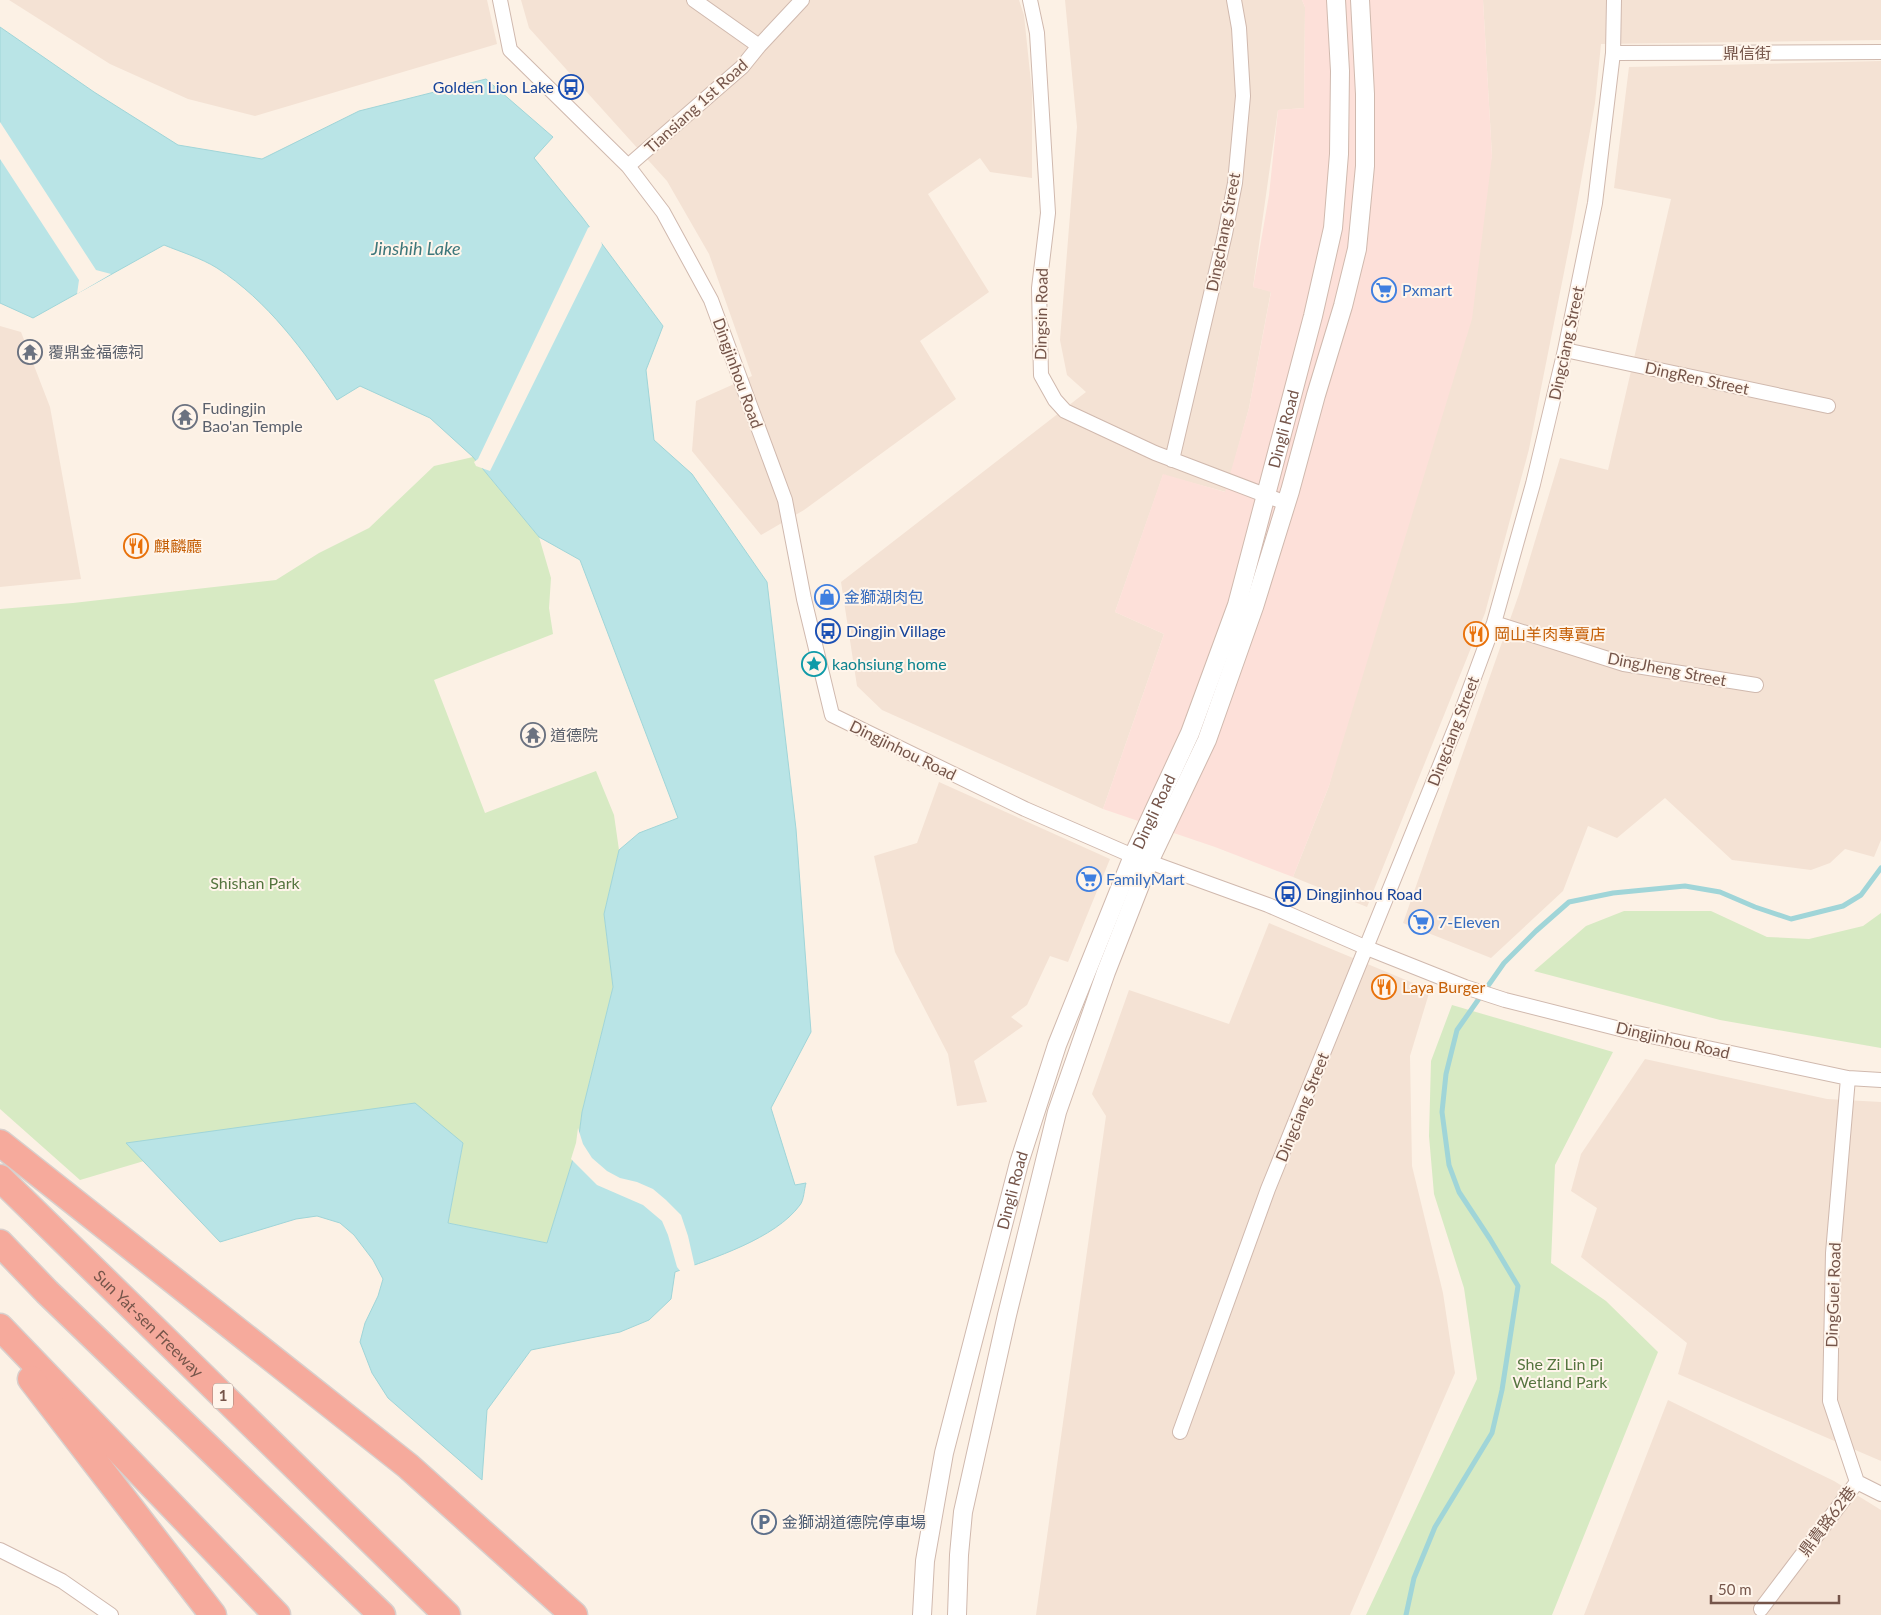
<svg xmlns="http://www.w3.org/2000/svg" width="1881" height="1615" viewBox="0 0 1881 1615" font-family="Lato,'Noto Sans TC',sans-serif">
<rect width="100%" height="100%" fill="#fcf1e5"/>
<path fill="#f4e2d4" d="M9 0H487L497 44 255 116 188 99 110 64Z
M521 0H1019L1024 15 1032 92V178L990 172 980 158 928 194 989 292 920 341 956 399 804 510 761 535 692 451 696 401 752 376 709 254 667 181 529 28Z
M1065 0H1302L1305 7 1304 108 1278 110 1253 287 1271 291 1249 408 1226 492 1163 475 1115 612 1164 634 1103 809 882 710 857 686 841 582 1086 392 1067 375 1060 340 1077 127Z
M1483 0H1881V40L1601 44 1595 103 1572 232 1529 449 1485 613 1367 907 1293 877 1329 786 1492 156Z
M1881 61V840L1874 857 1845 849 1830 863 1811 870 1732 860 1665 798 1617 838 1588 826 1563 891 1491 958 1403 923 1519 594 1560 458 1608 470 1671 199 1614 188 1629 67Z
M0 326 21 332 50 407 81 579 0 587Z
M939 782 1110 859 1068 962 1050 956 1027 1005 1011 1017 1023 1026 974 1061 987 1102 957 1106 948 1054 895 952 874 856 917 843Z
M1269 923 1430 990 1410 1056 1412 1166 1443 1293 1455 1373 1350 1615H1036L1106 1116 1092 1094 1129 990 1229 1024Z
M1645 1059 1827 1099 1881 1102V1461L1678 1374 1687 1343 1581 1257 1597 1208 1571 1191 1581 1154Z
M1668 1400 1834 1481 1881 1510V1615H1584Z"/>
<path fill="#fde0d9" d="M1302 0H1483L1492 156 1472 319 1329 786 1293 877 1215 847 1103 809 1164 634 1115 612 1163 474 1225 492 1249 408 1271 292 1253 287 1269 195 1278 110 1304 108 1305 7Z"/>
<path fill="#d7eac3" d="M473 457 539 537 551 578 549 608 553 634 434 680 485 813 596 771 614 815 619 850 604 914 613 987 582 1112 578 1143 547 1243 448 1223 463 1143H127L144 1161 80 1180 0 1109V609L73 603 276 580 319 553 369 528 434 466Z
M1624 911H1711L1767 937 1809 939 1863 926 1881 913V1048L1720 1020 1534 971 1586 926Z
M1452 1005 1613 1052 1555 1165 1551 1263 1606 1301 1658 1352 1552 1615H1366L1477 1379 1464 1288 1434 1194 1429 1136 1431 1061Z"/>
<path fill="#b9e4e6" stroke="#a0d5d8" d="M0 27 94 92 178 145 262 159 359 111 486 79 553 137 534 158 582 217 663 326 646 370 654 440 692 474 767 582 796 829 811 1032 771 1108 795 1185 806 1183C804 1190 804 1200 800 1205 775 1239 713 1258 675 1272L671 1299 649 1320 620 1332 531 1350 487 1410 482 1480 388 1398 372 1373 360 1342 365 1323 378 1296 383 1279 373 1260 354 1235 340 1223 317 1216 296 1219 220 1242 126 1143 415 1103 463 1143 448 1223 547 1243 578 1143 582 1112 613 987 604 914 619 850 639 833 678 818 580 560 539 537 473 457 430 418 360 386 337 400C304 351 268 301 217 268 201 258 181 252 164 245L33 318 0 303Z"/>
<path fill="#fcf1e5" d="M0 122 96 270 111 274 77 294 79 280 0 159Z
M591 226 601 240 602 245 490 471 476 466 474 462 478 459 588 228Z
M578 1128 583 1144 592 1158 607 1171 620 1178 637 1182 653 1189 666 1200 681 1215 688 1236 695 1267 681 1272 677 1267 668 1235 662 1221 643 1205 597 1185 571 1159 576 1143Z"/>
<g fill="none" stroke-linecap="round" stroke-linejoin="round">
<path stroke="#a0d5d8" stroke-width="5" d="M1406 1615 1414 1578 1435 1527 1492 1433 1502 1390 1518 1286 1490 1239 1459 1192 1449 1165 1442 1112 1446 1074 1457 1030 1504 963 1536 931 1569 902 1613 893 1685 886 1720 892 1755 907 1791 919 1843 906 1861 895 1881 868"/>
<defs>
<path id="minor" d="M500 0 510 50 628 166 663 212 711 300 785 500 804 599 832 715 1025 809 1133 856 1268 905 1367 948 1465 987 1505 1000 1632 1032 1848 1078 1881 1080
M694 0 759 46
M1030 0 1037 33 1048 213 1039 288 1041 375 1055 400 1065 411 1155 453 1286 503
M1613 53 1881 52
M628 166 742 67 759 46 802 0
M1565 350 1828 406
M1172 460 1225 234 1235 183 1243 96 1239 28 1234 0
M1494 623 1624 664 1756 685
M1848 1078 1833 1253 1830 1401 1857 1482 1881 1494
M1180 1432 1268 1189 1458 721 1494 623 1533 484 1565 350 1595 203 1613 53 1614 0
M0 1550 62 1581 111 1615
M1761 1609 1857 1482"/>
<g id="tertiary">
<path id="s1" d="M922 1615 925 1561 944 1453 1019 1163 1057 1045 1133 856 1190 733 1237 605 1313 316 1333 228 1339 154 1340 71 1336 0"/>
<path d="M957 1615 959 1555 963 1512 1007 1315 1057 1112 1106 972 1149 862 1207 740 1254 607 1290 491 1316 395 1343 306 1357 249 1365 166V94L1360 0"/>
</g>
<g id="motorway">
<path d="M0 1143 408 1466 574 1615"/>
<path id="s2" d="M0 1178 447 1615"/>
<path d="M0 1243 47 1292 382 1615"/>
<path d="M0 1327 277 1615"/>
<path d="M31 1379 213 1615"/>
</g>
</defs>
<use href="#minor" stroke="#d0b9ae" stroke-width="16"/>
<use href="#tertiary" stroke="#d0b9ae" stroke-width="20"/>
<use href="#motorway" stroke="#d8cfcc" stroke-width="29"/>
<use href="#minor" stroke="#fff" stroke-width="14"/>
<use href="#tertiary" stroke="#fff" stroke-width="18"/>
<use href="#motorway" stroke="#f6aa9c" stroke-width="26"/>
</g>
<defs>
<symbol id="bus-ring" viewBox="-11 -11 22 22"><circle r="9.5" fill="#fff5eb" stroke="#1a4fb4" stroke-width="1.5"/><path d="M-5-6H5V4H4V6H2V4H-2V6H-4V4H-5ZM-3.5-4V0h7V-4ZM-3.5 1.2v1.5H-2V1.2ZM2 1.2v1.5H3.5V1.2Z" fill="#1a4fb4"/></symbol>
<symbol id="supermarket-ring" viewBox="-11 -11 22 22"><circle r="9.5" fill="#fff5eb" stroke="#3f7fe0" stroke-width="1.5"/><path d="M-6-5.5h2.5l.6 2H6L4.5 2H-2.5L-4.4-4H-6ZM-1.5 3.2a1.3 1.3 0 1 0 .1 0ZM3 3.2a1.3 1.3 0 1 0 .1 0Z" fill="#3f7fe0"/></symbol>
<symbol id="temple-ring" viewBox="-11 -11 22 22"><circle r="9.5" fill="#fff5eb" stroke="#6b7280" stroke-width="1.5"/><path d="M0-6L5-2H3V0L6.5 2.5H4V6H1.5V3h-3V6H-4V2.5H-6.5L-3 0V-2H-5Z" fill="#6b7280"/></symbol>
<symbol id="restaurant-ring" viewBox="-11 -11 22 22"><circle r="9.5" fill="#fff5eb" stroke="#e8710a" stroke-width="1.5"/><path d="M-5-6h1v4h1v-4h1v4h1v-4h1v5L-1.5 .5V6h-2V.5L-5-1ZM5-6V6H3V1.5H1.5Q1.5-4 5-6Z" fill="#e8710a"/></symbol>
<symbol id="shop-ring" viewBox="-11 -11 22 22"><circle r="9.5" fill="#fff5eb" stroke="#3f7fe0" stroke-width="1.5"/><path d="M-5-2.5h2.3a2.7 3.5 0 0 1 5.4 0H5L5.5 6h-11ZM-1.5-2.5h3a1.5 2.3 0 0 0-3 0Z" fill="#3f7fe0"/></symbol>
<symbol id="sight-ring" viewBox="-11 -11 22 22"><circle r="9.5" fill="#fff5eb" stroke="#0f9aa8" stroke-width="1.5"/><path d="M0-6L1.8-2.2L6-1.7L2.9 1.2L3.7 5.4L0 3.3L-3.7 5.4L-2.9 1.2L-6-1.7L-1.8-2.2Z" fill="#0f9aa8"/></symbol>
<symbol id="parking-ring" viewBox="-11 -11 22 22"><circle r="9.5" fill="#fff5eb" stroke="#5c6f8a" stroke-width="1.5"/><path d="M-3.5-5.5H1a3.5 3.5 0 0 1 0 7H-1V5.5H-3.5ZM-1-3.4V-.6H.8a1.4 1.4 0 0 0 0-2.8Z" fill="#5c6f8a"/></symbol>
</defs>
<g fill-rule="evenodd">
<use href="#bus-ring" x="557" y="73" width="28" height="28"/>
<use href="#supermarket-ring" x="1370" y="276" width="28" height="28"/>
<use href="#temple-ring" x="16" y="338" width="28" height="28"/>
<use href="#temple-ring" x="171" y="403" width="28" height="28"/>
<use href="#restaurant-ring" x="122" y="532" width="28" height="28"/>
<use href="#shop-ring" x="813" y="583" width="28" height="28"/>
<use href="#bus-ring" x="814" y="617" width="28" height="28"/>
<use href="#restaurant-ring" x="1462" y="620" width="28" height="28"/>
<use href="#sight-ring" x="800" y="650" width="28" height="28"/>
<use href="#temple-ring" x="519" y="721" width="28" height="28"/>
<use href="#supermarket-ring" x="1075" y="865" width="28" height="28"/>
<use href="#bus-ring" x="1274" y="880" width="28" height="28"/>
<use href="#supermarket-ring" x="1407" y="908" width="28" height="28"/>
<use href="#restaurant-ring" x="1370" y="973" width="28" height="28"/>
<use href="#parking-ring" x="750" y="1508" width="28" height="28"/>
</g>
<g text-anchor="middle" stroke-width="4" stroke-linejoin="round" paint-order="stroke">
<rect fill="#fff5eb" stroke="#9e857a" stroke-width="1" x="213" y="1383.5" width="20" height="25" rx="4"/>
<g font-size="15" font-weight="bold" fill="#75554a">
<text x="223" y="1401">1</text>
</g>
<g font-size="16" fill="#75554a" stroke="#fff5eb">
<text x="1747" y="59">鼎信街</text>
<text transform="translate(696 106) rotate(-42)" y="6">Tiansiang 1st Road</text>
<text transform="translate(1223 232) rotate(-79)" y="6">Dingchang Street</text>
<text transform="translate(1041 314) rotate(-89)" y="6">Dingsin Road</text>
<text transform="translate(1566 343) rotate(-78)" y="6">Dingciang Street</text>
<text transform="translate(738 373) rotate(70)" y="6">Dingjinhou Road</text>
<text transform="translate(1697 378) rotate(12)" y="6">DingRen Street</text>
<text dy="6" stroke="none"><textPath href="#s1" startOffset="1245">Dingli Road</textPath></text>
<text transform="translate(1667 669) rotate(11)" y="6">DingJheng Street</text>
<text transform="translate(1453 731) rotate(-69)" y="6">Dingciang Street</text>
<text transform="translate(903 750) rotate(26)" y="6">Dingjinhou Road</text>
<text dy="6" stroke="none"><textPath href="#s1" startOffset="840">Dingli Road</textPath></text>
<text transform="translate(1673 1040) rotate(13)" y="6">Dingjinhou Road</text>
<text transform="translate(1302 1107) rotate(-68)" y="6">Dingciang Street</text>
<text dy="6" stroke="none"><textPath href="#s1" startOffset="435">Dingli Road</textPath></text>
<text transform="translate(1833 1295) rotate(-88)" y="6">DingGuei Road</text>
<text dy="6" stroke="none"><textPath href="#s2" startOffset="208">Sun Yat-sen Freeway</textPath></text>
<text transform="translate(1827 1521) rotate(-53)" y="6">鼎貴路62巷</text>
</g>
<g font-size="16" fill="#164399" stroke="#fff5eb" text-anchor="start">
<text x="554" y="93" text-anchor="end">Golden Lion Lake</text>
<text x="846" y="637">Dingjin Village</text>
<text x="1306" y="900">Dingjinhou Road</text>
</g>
<g font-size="16" fill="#366cbe" stroke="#fff5eb" text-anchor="start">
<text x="1402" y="296">Pxmart</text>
<text x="844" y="603">金獅湖肉包</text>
<text x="1106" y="885">FamilyMart</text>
<text x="1438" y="928">7-Eleven</text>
</g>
<g font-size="16" fill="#5b616d" stroke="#fff5eb" text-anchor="start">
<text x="48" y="358">覆鼎金福德祠</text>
<text x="202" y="414">Fudingjin<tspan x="202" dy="18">Bao'an Temple</tspan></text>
<text x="550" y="741">道德院</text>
</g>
<g font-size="16" fill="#c56008" stroke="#fff5eb" text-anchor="start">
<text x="154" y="552">麒麟廳</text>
<text x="1494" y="640">岡山羊肉專賣店</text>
<text x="1402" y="993">Laya Burger</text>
</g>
<g font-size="16" fill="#0d838f" stroke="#fff5eb" text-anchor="start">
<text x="832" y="670">kaohsiung home</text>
</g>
<g font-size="16" fill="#55753f" stroke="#fff5eb">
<text x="255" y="889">Shishan Park</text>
<text x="1560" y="1370">She Zi Lin Pi<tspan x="1560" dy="18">Wetland Park</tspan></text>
</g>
<g font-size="16" fill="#4e5e75" stroke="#fff5eb" text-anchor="start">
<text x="782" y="1528">金獅湖道德院停車場</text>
</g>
<g font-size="18" font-style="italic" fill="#3d777b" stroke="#fff5eb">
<text x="416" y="255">Jinshih Lake</text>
</g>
</g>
<path d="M1711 1595v8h128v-8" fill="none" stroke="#75554a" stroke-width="2.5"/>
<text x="1718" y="1595" font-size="15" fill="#75554a" stroke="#fff5eb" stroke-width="4" paint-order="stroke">50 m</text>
</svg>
